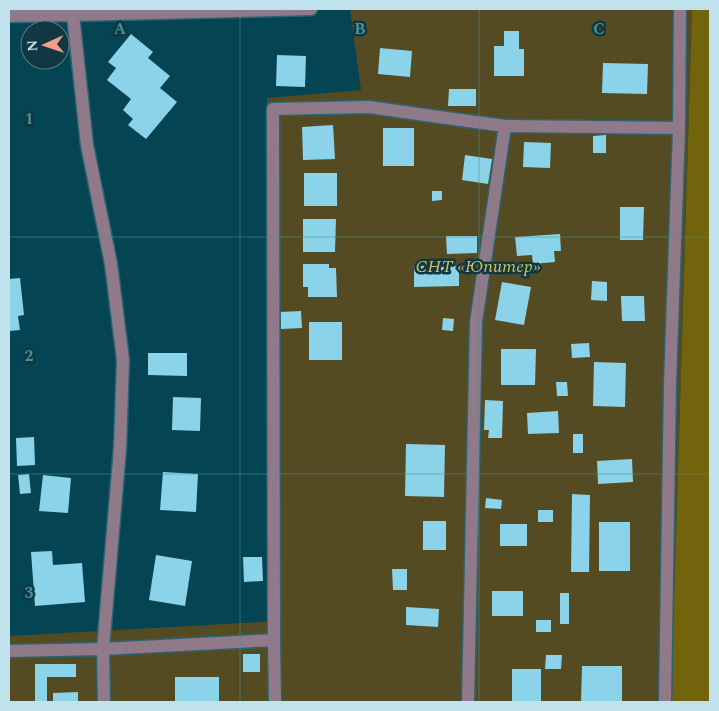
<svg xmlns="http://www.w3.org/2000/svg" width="719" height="711" viewBox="0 0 719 711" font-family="Spectral,serif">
<rect width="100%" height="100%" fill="#054452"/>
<path fill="#544b23" d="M350 9H692L671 702H9V636L279 621 267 98 361 90Z"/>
<path fill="#72630d" d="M692 9H710V702H671Z"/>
<path fill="#8bd3e8" d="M504 31H519V49H524V76H494V46H504Z
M131 34 153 52 148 58 170 76 160 88 177 102 146 139 128 125 133 119 123 110 131 99 107 80 116 68 108 62Z
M380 48 412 51 410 77 378 74Z
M277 55 306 56 305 87 276 86Z
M603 63 648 64 647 94 602 93Z
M449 89H476V106H448Z
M333 125 335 159 303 160 302 127Z
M383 128H414V166H383Z
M606 135V153H593V136Z
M524 142 551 143 550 168 523 167Z
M465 155 492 159 488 184 462 180Z
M304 173H337V206H304Z
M432 191H442V200L432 201Z
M620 207H644L643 240H620Z
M303 219H336L335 252H303Z
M560 234 561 251H554L555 262 533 264 532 255 517 256 515 237Z
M446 236H477V253L447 254Z
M303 264H329V268H336L337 297H308V287H303Z
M414 266H459V286L414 287Z
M20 278 24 315 18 316 20 330 9 331V279Z
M592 281 607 282V301L591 300Z
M502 282 531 287 524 325 495 320Z
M621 296H644L645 321H622Z
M301 311 302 328 281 329 280 312Z
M443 318 454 319 453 331 442 330Z
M309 322H342V360H309Z
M589 343 590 357 572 358 571 344Z
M501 349H536L535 385H501Z
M148 353H187V376L148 375Z
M594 362 626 363 625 407 593 406Z
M556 382H567L568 396H557Z
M173 397 201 398 200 431 172 430Z
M485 400 503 401 502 438H488L489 430H484Z
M558 411 559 433 528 434 527 413Z
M573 434H583V453H573Z
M34 437 35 465 17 466 16 438Z
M406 444 445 445 444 497 405 496Z
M632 459 633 482 598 484 597 461Z
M163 472 198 474 196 512 160 510Z
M29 474 31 493 20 494 18 475Z
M43 475 71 478 68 513 39 511Z
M572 494 590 495 589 572H571Z
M486 498 502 500 501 509 485 508Z
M538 510H553V522H538Z
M423 521H446V550H423Z
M599 522H630V571H599Z
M500 524H527V546H500Z
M52 551 53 565 82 563 85 602 35 606 31 552Z
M156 555 192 561 185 606 149 600Z
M243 557H262L263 581 244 582Z
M392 569H407V590H393Z
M492 591H523V616H492Z
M560 593H569V624H560Z
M406 607 439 609 438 627 406 625Z
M536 620H551V632H536Z
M243 654H260V672H243Z
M546 655H562L561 669H545Z
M35 664H76V677H47V702H35Z
M582 666H622V702H581Z
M512 669H541V702H512Z
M175 677H219V702H175Z
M78 692V702H53V693Z"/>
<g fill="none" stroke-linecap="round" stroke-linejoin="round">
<defs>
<path id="minor" d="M73 15 311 9
M9 16 73 15 87 145 111 264 123 360 120 448 103 649 104 702
M679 128 680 9
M274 640 273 109 369 107 439 117 505 126
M9 651 103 649 274 640 275 702
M468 702 476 322 505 126 679 128 670 384 665 702"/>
</defs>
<use href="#minor" stroke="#2a6471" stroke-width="15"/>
<use href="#minor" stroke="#907988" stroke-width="12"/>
</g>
<path fill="none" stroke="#449694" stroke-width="1" stroke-opacity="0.55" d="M240 9V702M479 9V702M9 237H710M9 474H710"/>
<g text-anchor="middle" stroke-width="5" stroke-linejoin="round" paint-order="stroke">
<g font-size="18" font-style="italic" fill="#d4be54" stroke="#113842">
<text x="478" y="272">СНТ «Юпитер»</text>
</g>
</g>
<g font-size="16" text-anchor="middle" font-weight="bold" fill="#449694" stroke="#113842" stroke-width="5" stroke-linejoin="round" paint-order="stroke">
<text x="120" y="34">A</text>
<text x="360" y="34">B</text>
<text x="599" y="34">C</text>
<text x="29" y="124">1</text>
<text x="29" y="361">2</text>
<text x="29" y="598">3</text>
</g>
<rect width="719" height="711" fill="none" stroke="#c0e2ed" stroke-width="20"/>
<g transform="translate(45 45) rotate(267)"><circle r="24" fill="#113842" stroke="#577c86"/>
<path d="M0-4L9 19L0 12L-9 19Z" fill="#f39f85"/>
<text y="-8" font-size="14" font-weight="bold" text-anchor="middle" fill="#c0e2ed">N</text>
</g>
</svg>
